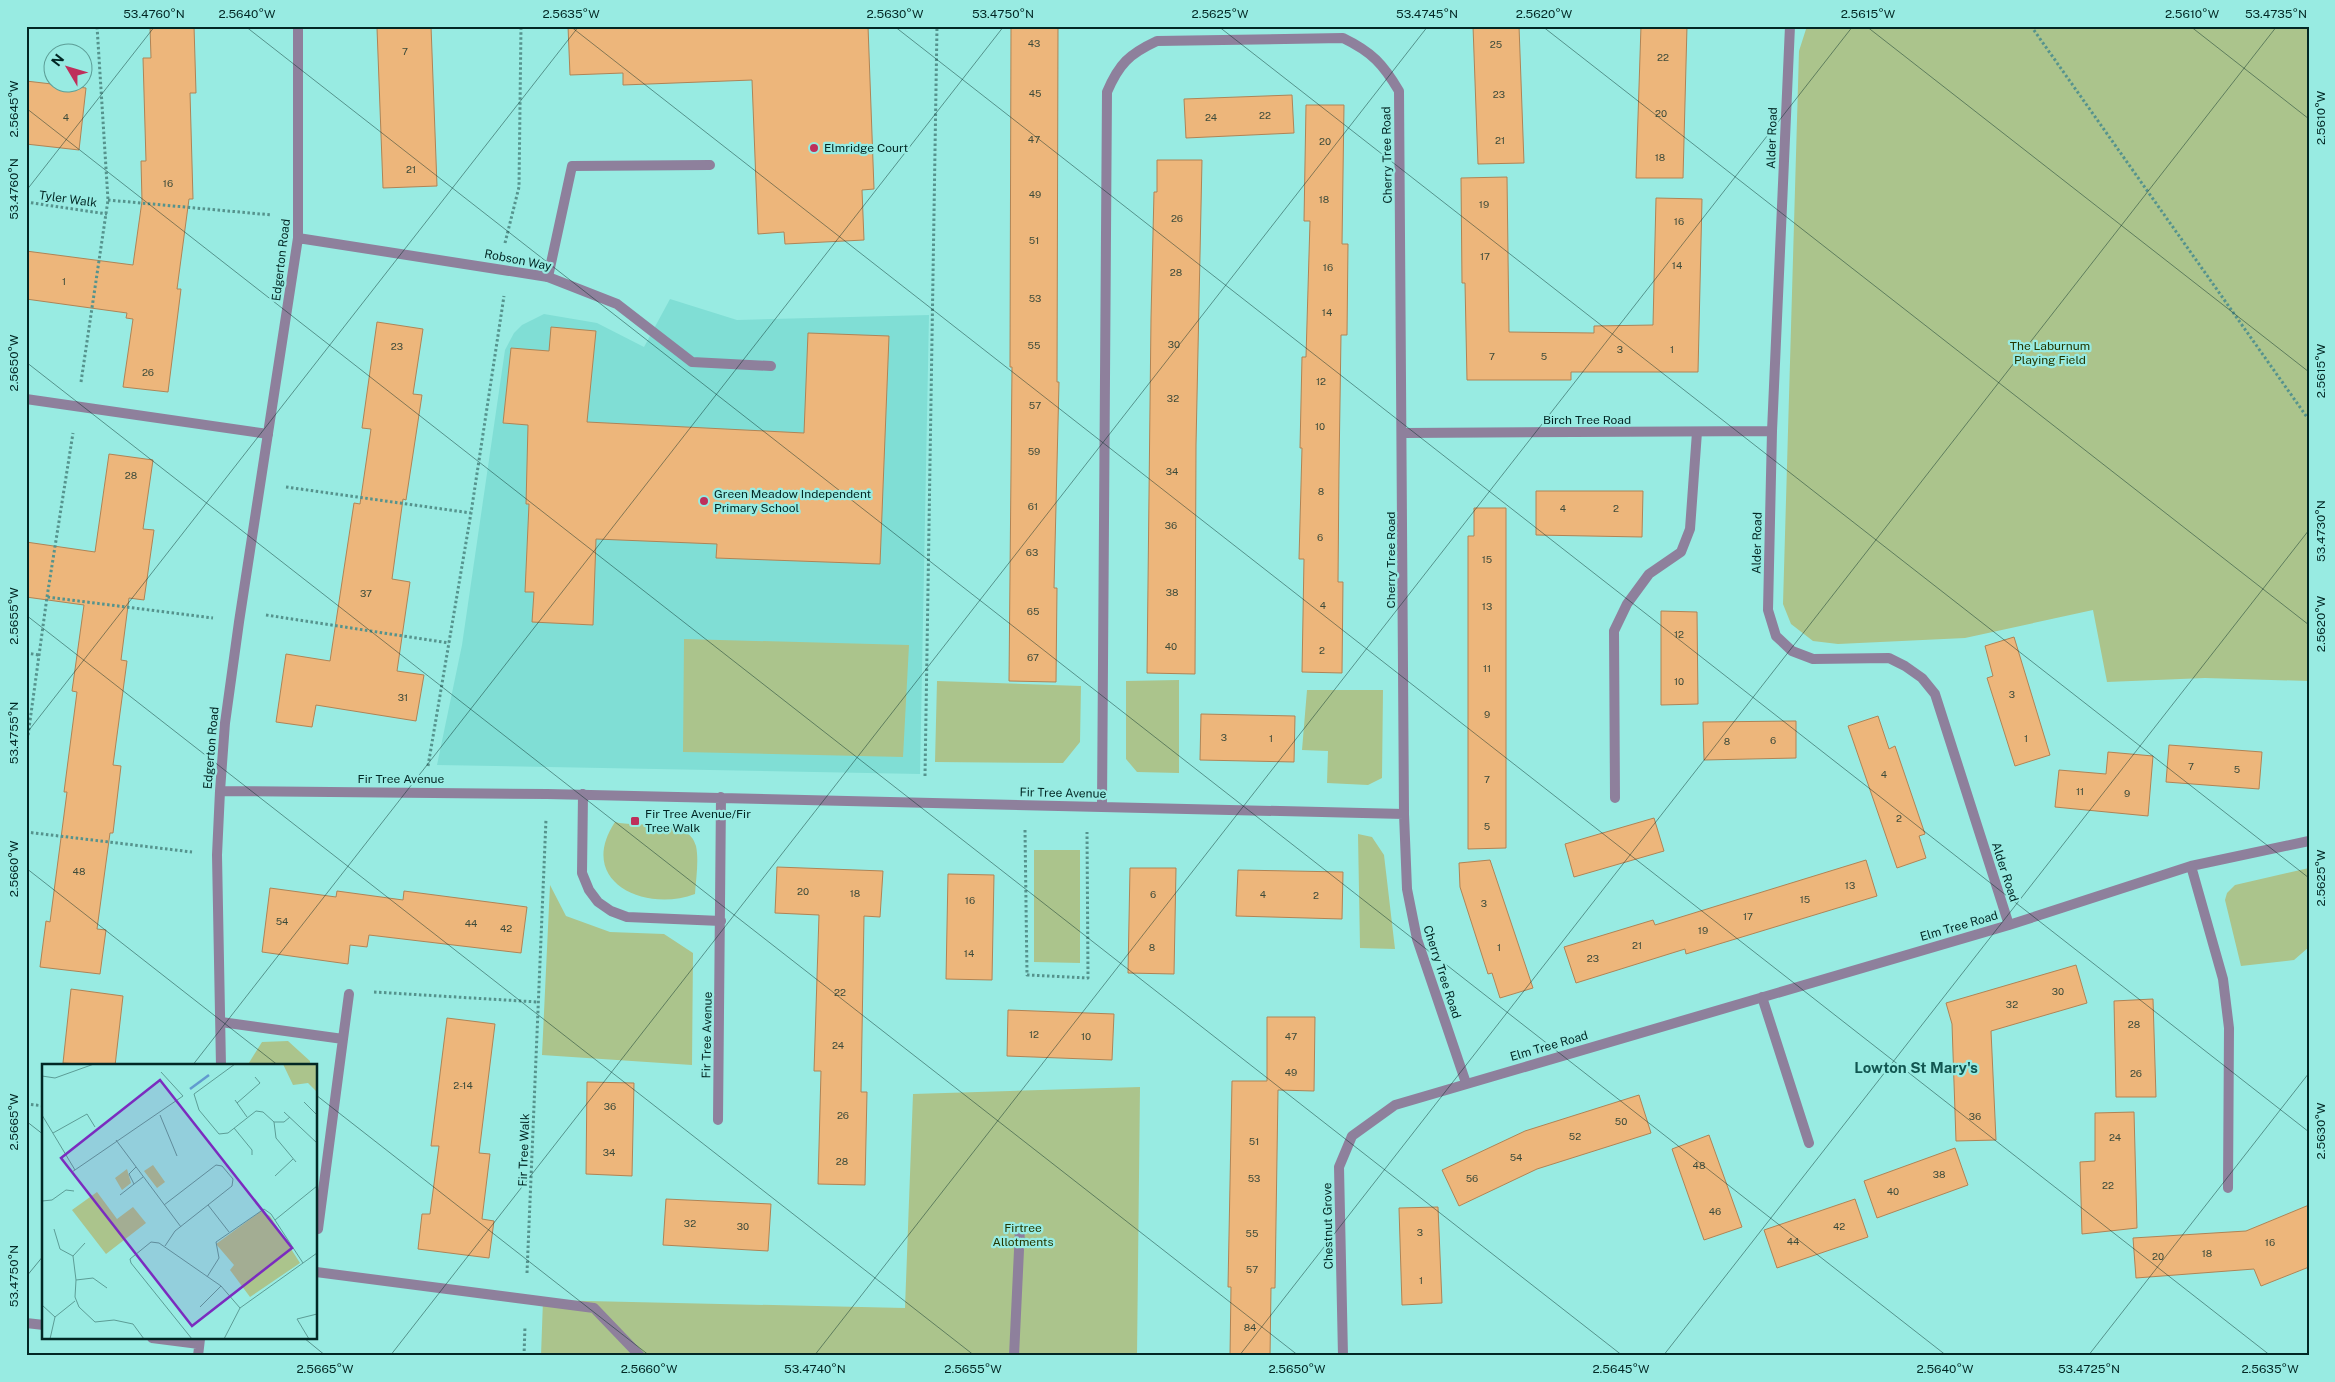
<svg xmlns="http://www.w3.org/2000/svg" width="2335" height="1382" viewBox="0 0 2335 1382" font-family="'Public Sans',sans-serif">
<rect width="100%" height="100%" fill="#98ebe2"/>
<path fill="#80ded5" d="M670 299 737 320 929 315 920 774 437 765 462 645 505 350 514 333 522 325 544 314 597 323 644 347Z"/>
<path fill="#abc48c" d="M1807 26H2309V681L2205 678 2107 682 2093 610 1965 638 1838 644 1813 641 1791 624 1783 604 1799 51Z
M684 639 909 645 903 757 683 752Z
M1179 680V773L1137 772 1126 759V681Z
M937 681 1081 686 1080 742 1063 763 935 762Z
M1307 690H1383L1382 778 1368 785 1327 783 1328 751 1302 750Z
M615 822C637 828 689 817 696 846 699 860 696 879 695 894 644 913 576 881 615 822Z
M1358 834 1372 837 1384 855 1395 949 1360 948Z
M1034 850H1080V963L1034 962Z
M2309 868V947L2294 960 2241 966 2225 900 2227 893 2235 885Z
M550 885 566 916 610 932 664 934 693 953 692 1065 542 1055Z
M288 1041 310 1061V1066H247L262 1042Z
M1140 1087 1137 1356H541L543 1300 905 1308 913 1094Z"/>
<path fill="#edb67b" stroke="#af8456" d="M150 26H194L196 93H190L193 199H189L177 289H181L168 392 123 387 133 319 126 318 127 313 26 299V251L133 265 142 201 141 161H146L143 58H151Z
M431 26 437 186 383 188 377 28Z
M568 26H868L874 189 862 190 864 240 785 244 784 232 758 234 752 80 623 85V73L570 75Z
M1011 26H1058L1057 382H1059L1054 588H1057L1056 682 1009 681 1012 367H1010Z
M1473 26H1519L1524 163 1478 164Z
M1641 26H1687L1683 178H1636Z
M26 81 86 88 79 150 26 144Z
M1292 95 1294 133 1186 138 1184 99Z
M1306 105H1344L1342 244H1348L1347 335H1341L1339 468 1338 582H1343L1342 673 1302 672 1304 559H1299L1302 448H1300L1302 357H1306L1310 221H1304Z
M1157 160H1202L1196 445 1195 674 1147 673 1151 318 1154 192H1157Z
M1507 177 1509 332 1594 333V326L1653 325 1656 198 1702 199 1698 372H1571V380H1467L1465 283H1462L1461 178Z
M377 322 423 329 413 394 422 395 406 500 403 499 392 579 410 582 397 671 424 675 416 721 316 705 312 727 276 722 286 654 330 661 354 503 360 504 371 429 362 428Z
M551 327 596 331 587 422 804 433 808 333 889 336 880 564 716 558 717 544 596 539 593 625 532 622 534 592H525L529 504H526L528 425 503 423 511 348 549 351Z
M109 454 153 460 143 529 154 530 144 600 129 598 121 660 127 661 113 765 121 766 113 833H110L97 929 106 930 100 974 40 967 46 921 50 922 67 792H64L77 692 72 691 84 605 26 597V542L95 552Z
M1536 491H1643L1642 537 1536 535Z
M1474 508H1506V848L1468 849V536H1474Z
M1661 611 1697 612 1698 704 1661 705Z
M2014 637 2050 755 2015 766 1987 678 1993 676 1985 646Z
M1201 714 1295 716 1294 762 1200 760Z
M1878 716 1889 749 1895 746 1925 834 1919 836 1926 858 1897 868 1848 726Z
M1796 721V758L1704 760 1703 722Z
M2169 745 2262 752 2259 789 2166 782Z
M2108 752 2153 756 2148 816 2055 807 2059 770 2106 774Z
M1654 818 1664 851 1574 877 1565 844Z
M1490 860 1533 988 1500 998 1492 973 1488 974 1460 887 1459 863Z
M1866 860 1877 896 1686 954 1685 949 1576 983 1564 947 1653 920 1655 925Z
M777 867 883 871 880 917 864 916 861 1092H867L865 1185 818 1184 821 1071H814L819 915 775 913Z
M1130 868H1176L1174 974 1128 973Z
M1238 870 1343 872 1342 919 1236 916Z
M948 874 994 875 992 980 946 979Z
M270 888 336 897 337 891 403 900 404 891 527 907 521 953 369 935 367 947 350 945 348 964 262 952Z
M2076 965 2087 1003 1991 1031 1996 1140 1956 1141 1952 1024 1946 1003Z
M71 989 123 996 115 1066 63 1063Z
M2153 999 2156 1097H2116L2114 1001Z
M1008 1010 1114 1014 1112 1060 1007 1056Z
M1267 1017H1315L1314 1091 1278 1090 1275 1288H1271L1270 1356H1230L1231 1287H1228L1232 1081H1267Z
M447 1018 495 1024 479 1153 490 1154 482 1219 494 1221 489 1258 418 1249 422 1214H430L439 1146H431Z
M587 1082 634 1083 632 1176 586 1174Z
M1639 1095 1651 1133 1537 1169 1459 1206 1442 1170 1525 1131Z
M2134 1112 2137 1228 2082 1234 2080 1162 2095 1161V1113Z
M1709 1135 1742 1227 1704 1240 1672 1149Z
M1955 1148 1968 1185 1877 1218 1864 1181Z
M666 1199 771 1204 768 1251 663 1245Z
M1855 1199 1868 1237 1777 1268 1764 1230Z
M2309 1205V1267L2261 1286 2254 1269 2136 1278 2133 1238 2246 1231Z
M1438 1207 1442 1303 1402 1305 1399 1208Z"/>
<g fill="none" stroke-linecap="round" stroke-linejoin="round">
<path stroke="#55938d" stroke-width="3" stroke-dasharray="2.5 2.5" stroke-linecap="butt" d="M2031 26 2309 420
M108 200 272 215
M26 202 107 214
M505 243 519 187 521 26
M81 382 108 200 97 26
M286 487 471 513
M47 597 73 433
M266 615 449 643
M26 653 39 655
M26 750 47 597 213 618
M428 766 471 513 504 296
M925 776 937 26
M1025 830 1027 975 1088 978 1087 832
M26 832 192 852
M374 992 538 1002
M26 1104 44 1106
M527 1273 546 819
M524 1356 525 1326"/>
<path stroke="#8e809c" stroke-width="10" d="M548 277 572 166 710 165
M26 399 268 434
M1615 798 1614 631 1627 604 1649 574 1681 552 1690 529 1697 432
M221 1022 343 1039 318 1229
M343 1039 349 994
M316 1272 594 1308 640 1356
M1014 1356 1020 1229"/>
<path stroke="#8e809c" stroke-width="10" d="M1790 26 1772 431 1768 610 1776 636 1792 651 1813 659 1889 658 1905 666 1922 678 1935 694 2009 925
M298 238 548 277 617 304 692 362 771 366
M1403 433 1772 431
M220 791 547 794 1404 814
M583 794 582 873 589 890 598 902 611 911 627 917 721 921
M1102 806 1107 92C1119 64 1129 54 1157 41L1343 38C1372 52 1383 64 1399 91L1404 814 1407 889 1417 939 1466 1083
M2191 866 2223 979 2229 1028 2228 1188
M1762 997 1809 1143
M221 1066 217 855 220 791 225 723 239 622 298 238V26
M718 1120 721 797
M26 1323 44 1325
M152 1338 199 1344
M198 1356 200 1339
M1343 1356 1339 1167 1352 1136 1395 1105 2009 925 2191 866 2309 841"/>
</g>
<path fill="none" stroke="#022724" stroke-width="1" stroke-opacity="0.45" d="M245 26 1947 1356M570 26 2271 1356M894 26 2309 1132M1218 26 2309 878M1542 26 2309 625M1866 26 2309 372M2190 26 2309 119M26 108 1623 1356M26 191 155 26M26 362 1299 1356M26 615 975 1356M26 734 579 26M26 868 279 1066M192 1066 1004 26M316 1095 650 1356M26 1121 44 1135M26 1277 44 1255M304 1338 326 1356M390 1356 1428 26M814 1356 1853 26M1239 1356 2277 26M1663 1356 2309 530M2088 1356 2309 1073"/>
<g fill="#be2f5b" stroke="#98ebe2" stroke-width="2">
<circle cx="814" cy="148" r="5"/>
<circle cx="704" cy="501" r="5"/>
<rect x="630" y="816" width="10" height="10" rx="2.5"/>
</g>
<g text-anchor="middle" stroke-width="4.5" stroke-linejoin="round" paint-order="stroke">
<g font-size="10" fill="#3d4b3a">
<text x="1034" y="47">43</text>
<text x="1496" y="48">25</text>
<text x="405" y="55">7</text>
<text x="1663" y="61">22</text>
<text x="1035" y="97">45</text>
<text x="1499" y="98">23</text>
<text x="1661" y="117">20</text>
<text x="1265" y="119">22</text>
<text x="66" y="121">4</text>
<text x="1211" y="121">24</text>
<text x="1034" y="143">47</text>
<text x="1500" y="144">21</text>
<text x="1325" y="145">20</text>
<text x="1660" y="161">18</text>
<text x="411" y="173">21</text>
<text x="168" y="187">16</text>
<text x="1035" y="198">49</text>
<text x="1324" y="203">18</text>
<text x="1484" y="208">19</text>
<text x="1177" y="222">26</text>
<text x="1679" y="225">16</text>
<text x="1034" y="244">51</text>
<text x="1485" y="260">17</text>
<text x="1677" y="269">14</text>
<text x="1328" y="271">16</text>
<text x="1176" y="276">28</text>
<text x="64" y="285">1</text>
<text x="1035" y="302">53</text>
<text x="1327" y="316">14</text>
<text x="1174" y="348">30</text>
<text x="1034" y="349">55</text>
<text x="397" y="350">23</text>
<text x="1620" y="353">3</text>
<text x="1672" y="353">1</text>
<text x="1492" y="360">7</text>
<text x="1544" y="360">5</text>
<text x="148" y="376">26</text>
<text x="1321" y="385">12</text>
<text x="1173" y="402">32</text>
<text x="1035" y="409">57</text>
<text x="1320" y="430">10</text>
<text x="1034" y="455">59</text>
<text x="1172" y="475">34</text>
<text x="131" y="479">28</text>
<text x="1321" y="495">8</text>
<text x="1033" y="510">61</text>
<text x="1563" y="512">4</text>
<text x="1616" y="512">2</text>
<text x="1171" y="529">36</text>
<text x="1320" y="541">6</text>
<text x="1032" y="556">63</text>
<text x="1487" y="563">15</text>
<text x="1172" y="596">38</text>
<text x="366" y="597">37</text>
<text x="1323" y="609">4</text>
<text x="1487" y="610">13</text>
<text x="1033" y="615">65</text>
<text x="1679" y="638">12</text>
<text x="1171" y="650">40</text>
<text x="1322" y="654">2</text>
<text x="1033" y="661">67</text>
<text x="1487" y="672">11</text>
<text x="1679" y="685">10</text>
<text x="2012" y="698">3</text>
<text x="403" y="701">31</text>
<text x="1487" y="718">9</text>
<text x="1224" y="741">3</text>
<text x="1271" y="742">1</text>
<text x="2026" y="742">1</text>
<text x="1773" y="744">6</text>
<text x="1727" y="745">8</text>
<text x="2191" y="770">7</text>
<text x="2237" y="773">5</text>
<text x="1884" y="778">4</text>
<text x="1487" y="783">7</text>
<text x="2080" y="795">11</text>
<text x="2127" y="797">9</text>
<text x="1899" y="822">2</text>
<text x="1487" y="830">5</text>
<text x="79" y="875">48</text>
<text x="1850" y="889">13</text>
<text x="803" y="895">20</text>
<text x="855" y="897">18</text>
<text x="1153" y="898">6</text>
<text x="1263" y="898">4</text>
<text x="1316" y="899">2</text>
<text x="1805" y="903">15</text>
<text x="970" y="904">16</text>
<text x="1484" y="907">3</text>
<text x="1748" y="920">17</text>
<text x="282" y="925">54</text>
<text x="471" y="927">44</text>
<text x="506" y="932">42</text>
<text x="1703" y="934">19</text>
<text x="1637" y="949">21</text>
<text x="1152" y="951">8</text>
<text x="1499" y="951">1</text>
<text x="969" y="957">14</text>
<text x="1593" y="962">23</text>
<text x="2058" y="995">30</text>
<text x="840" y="996">22</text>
<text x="2012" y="1008">32</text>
<text x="2134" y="1028">28</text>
<text x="1034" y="1038">12</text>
<text x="1086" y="1040">10</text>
<text x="1291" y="1040">47</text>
<text x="838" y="1049">24</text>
<text x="1291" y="1076">49</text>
<text x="2136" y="1077">26</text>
<text x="463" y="1089">2-14</text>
<text x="610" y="1110">36</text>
<text x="843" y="1119">26</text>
<text x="1975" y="1120">36</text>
<text x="1621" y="1125">50</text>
<text x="1575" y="1140">52</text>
<text x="2115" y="1141">24</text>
<text x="1254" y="1145">51</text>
<text x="609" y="1156">34</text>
<text x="1516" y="1161">54</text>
<text x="842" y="1165">28</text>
<text x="1699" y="1169">48</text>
<text x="1939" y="1178">38</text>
<text x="1254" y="1182">53</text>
<text x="1472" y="1182">56</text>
<text x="2108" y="1189">22</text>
<text x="1893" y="1195">40</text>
<text x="1715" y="1215">46</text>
<text x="690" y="1227">32</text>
<text x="743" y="1230">30</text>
<text x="1839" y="1230">42</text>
<text x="1420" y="1236">3</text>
<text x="1252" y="1237">55</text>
<text x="1793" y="1245">44</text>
<text x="2270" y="1246">16</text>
<text x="2207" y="1257">18</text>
<text x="2158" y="1260">20</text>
<text x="1252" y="1273">57</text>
<text x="1421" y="1284">1</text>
<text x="1250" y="1331">84</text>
</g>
<g font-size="12" fill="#022724" stroke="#98ebe2">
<text transform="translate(1772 138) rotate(-88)" y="4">Alder Road</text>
<text transform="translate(1387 155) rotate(-91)" y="4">Cherry Tree Road</text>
<text transform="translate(68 199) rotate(8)" y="4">Tyler Walk</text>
<text transform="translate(281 260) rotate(-83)" y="4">Edgerton Road</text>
<text transform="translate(518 260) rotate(11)" y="4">Robson Way</text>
<text x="1587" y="424">Birch Tree Road</text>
<text transform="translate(1757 543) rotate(-89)" y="4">Alder Road</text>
<text transform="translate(1391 560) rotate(-90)" y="4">Cherry Tree Road</text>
<text transform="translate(211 748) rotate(-85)" y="4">Edgerton Road</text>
<text x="401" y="783">Fir Tree Avenue</text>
<text transform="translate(1063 793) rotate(1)" y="4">Fir Tree Avenue</text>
<text transform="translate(2005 872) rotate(72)" y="4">Alder Road</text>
<text transform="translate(1959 926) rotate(-16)" y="4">Elm Tree Road</text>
<text transform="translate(1442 972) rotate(72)" y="4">Cherry Tree Road</text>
<text transform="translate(707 1035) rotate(-89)" y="4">Fir Tree Avenue</text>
<text transform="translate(1549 1046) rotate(-16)" y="4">Elm Tree Road</text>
<text transform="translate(524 1150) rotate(-88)" y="4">Fir Tree Walk</text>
<text transform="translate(1328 1226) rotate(-91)" y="4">Chestnut Grove</text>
</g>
<g font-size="12" fill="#022724" stroke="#98ebe2" text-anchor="start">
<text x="824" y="152">Elmridge Court</text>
<text x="714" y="498">Green Meadow Independent<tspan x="714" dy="14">Primary School</tspan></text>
<text x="645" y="818">Fir Tree Avenue/Fir<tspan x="645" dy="14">Tree Walk</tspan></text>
</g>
<g font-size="12" fill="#243601" stroke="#98ebe2">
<text x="2050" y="350">The Laburnum<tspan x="2050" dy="14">Playing Field</tspan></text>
<text x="1023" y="1232">Firtree<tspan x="1023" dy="14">Allotments</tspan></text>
</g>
<g font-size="15" font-weight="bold" fill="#125651" stroke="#98ebe2">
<text x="1916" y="1073">Lowton St Mary's</text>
</g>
</g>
<g transform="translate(42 1064)">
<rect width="275" height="275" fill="#98ebe2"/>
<path d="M241 0H275V28L266 19 251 21ZM111 101 123 118 115 124 102 107ZM85 105 89 119 80 126 73 114ZM55 128 75 155 91 143 104 159 64 190 30 146ZM219 147 228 152 258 199 208 233 188 206 192 201 174 180Z" fill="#abc48c"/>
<path fill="none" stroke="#619bcf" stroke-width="2.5" d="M148 25 167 11"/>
<path fill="none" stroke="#5c9d96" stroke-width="1" d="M193 0 152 30 157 46 177 70 186 69 214 47 221 48 232 58H242L248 53M0 12 13 14 52 0M193 36 205 53M262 38 275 51M195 39 218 19 213 13M242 48 275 79M0 51 33 106M118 51 135 92M232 58 234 74 254 98M192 64 210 86V91M11 69 45 50 53 63M74 76 139 163M30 108 141 32 119 8M233 112 251 95M92 120 87 110 94 103M78 131 101 113M0 137 10 136 24 126 32 127M122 141 174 101 180 102 191 115 190 122 133 167 123 182M166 141 187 168M233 156 275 122M12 165 18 185 31 192M31 192 34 216 33 233 37 243 53 258 72 256 91 260 102 275M31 192 43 179M165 213 177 194 174 178 222 145 229 150 261 199M34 216 51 214 65 224M0 241 13 253M158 243 179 222M8 275 13 253 33 237M150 275 89 199 88 195 109 178 117 179 179 222 198 244M182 275 198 244 275 189M267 275 255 255 275 250"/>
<path fill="#7b2cbf" fill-opacity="0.15" stroke="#7b2cbf" stroke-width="2.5" d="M118 16 250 184 150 262 19 94Z"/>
<rect width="275" height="275" fill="none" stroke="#022724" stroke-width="2.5"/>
</g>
<rect width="2335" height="1382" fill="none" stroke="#98ebe2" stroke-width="55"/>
<g transform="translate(68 68) rotate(308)"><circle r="24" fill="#98ebe2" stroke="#5c9d96"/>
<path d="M0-4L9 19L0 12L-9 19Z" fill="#be2f5b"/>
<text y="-8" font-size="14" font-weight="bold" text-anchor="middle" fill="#022724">N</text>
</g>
<rect x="28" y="28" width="2280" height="1326" fill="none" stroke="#022724" stroke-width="2"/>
<g font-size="12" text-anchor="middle" fill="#022724">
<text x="154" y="18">53.4760°N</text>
<text x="247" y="18">2.5640°W</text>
<text x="571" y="18">2.5635°W</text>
<text x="895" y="18">2.5630°W</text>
<text x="1003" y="18">53.4750°N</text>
<text x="1220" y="18">2.5625°W</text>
<text x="1427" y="18">53.4745°N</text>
<text x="1544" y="18">2.5620°W</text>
<text x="1868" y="18">2.5615°W</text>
<text x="2192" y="18">2.5610°W</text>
<text x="2276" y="18">53.4735°N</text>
<text transform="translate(14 109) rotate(-90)" y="4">2.5645°W</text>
<text transform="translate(2321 118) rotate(-90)" y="4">2.5610°W</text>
<text transform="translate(14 189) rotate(-90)" y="4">53.4760°N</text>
<text transform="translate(14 363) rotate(-90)" y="4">2.5650°W</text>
<text transform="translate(2321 371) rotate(-90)" y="4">2.5615°W</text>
<text transform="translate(2321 531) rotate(-90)" y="4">53.4730°N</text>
<text transform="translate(14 616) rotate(-90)" y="4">2.5655°W</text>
<text transform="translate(2321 624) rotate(-90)" y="4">2.5620°W</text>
<text transform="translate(14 733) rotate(-90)" y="4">53.4755°N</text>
<text transform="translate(14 869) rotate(-90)" y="4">2.5660°W</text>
<text transform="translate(2321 878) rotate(-90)" y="4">2.5625°W</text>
<text transform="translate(14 1122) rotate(-90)" y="4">2.5665°W</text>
<text transform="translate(2321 1131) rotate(-90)" y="4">2.5630°W</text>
<text transform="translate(14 1276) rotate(-90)" y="4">53.4750°N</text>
<text x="325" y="1373">2.5665°W</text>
<text x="649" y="1373">2.5660°W</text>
<text x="815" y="1373">53.4740°N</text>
<text x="973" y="1373">2.5655°W</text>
<text x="1297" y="1373">2.5650°W</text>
<text x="1621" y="1373">2.5645°W</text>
<text x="1945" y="1373">2.5640°W</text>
<text x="2089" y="1373">53.4725°N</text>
<text x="2270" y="1373">2.5635°W</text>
</g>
</svg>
